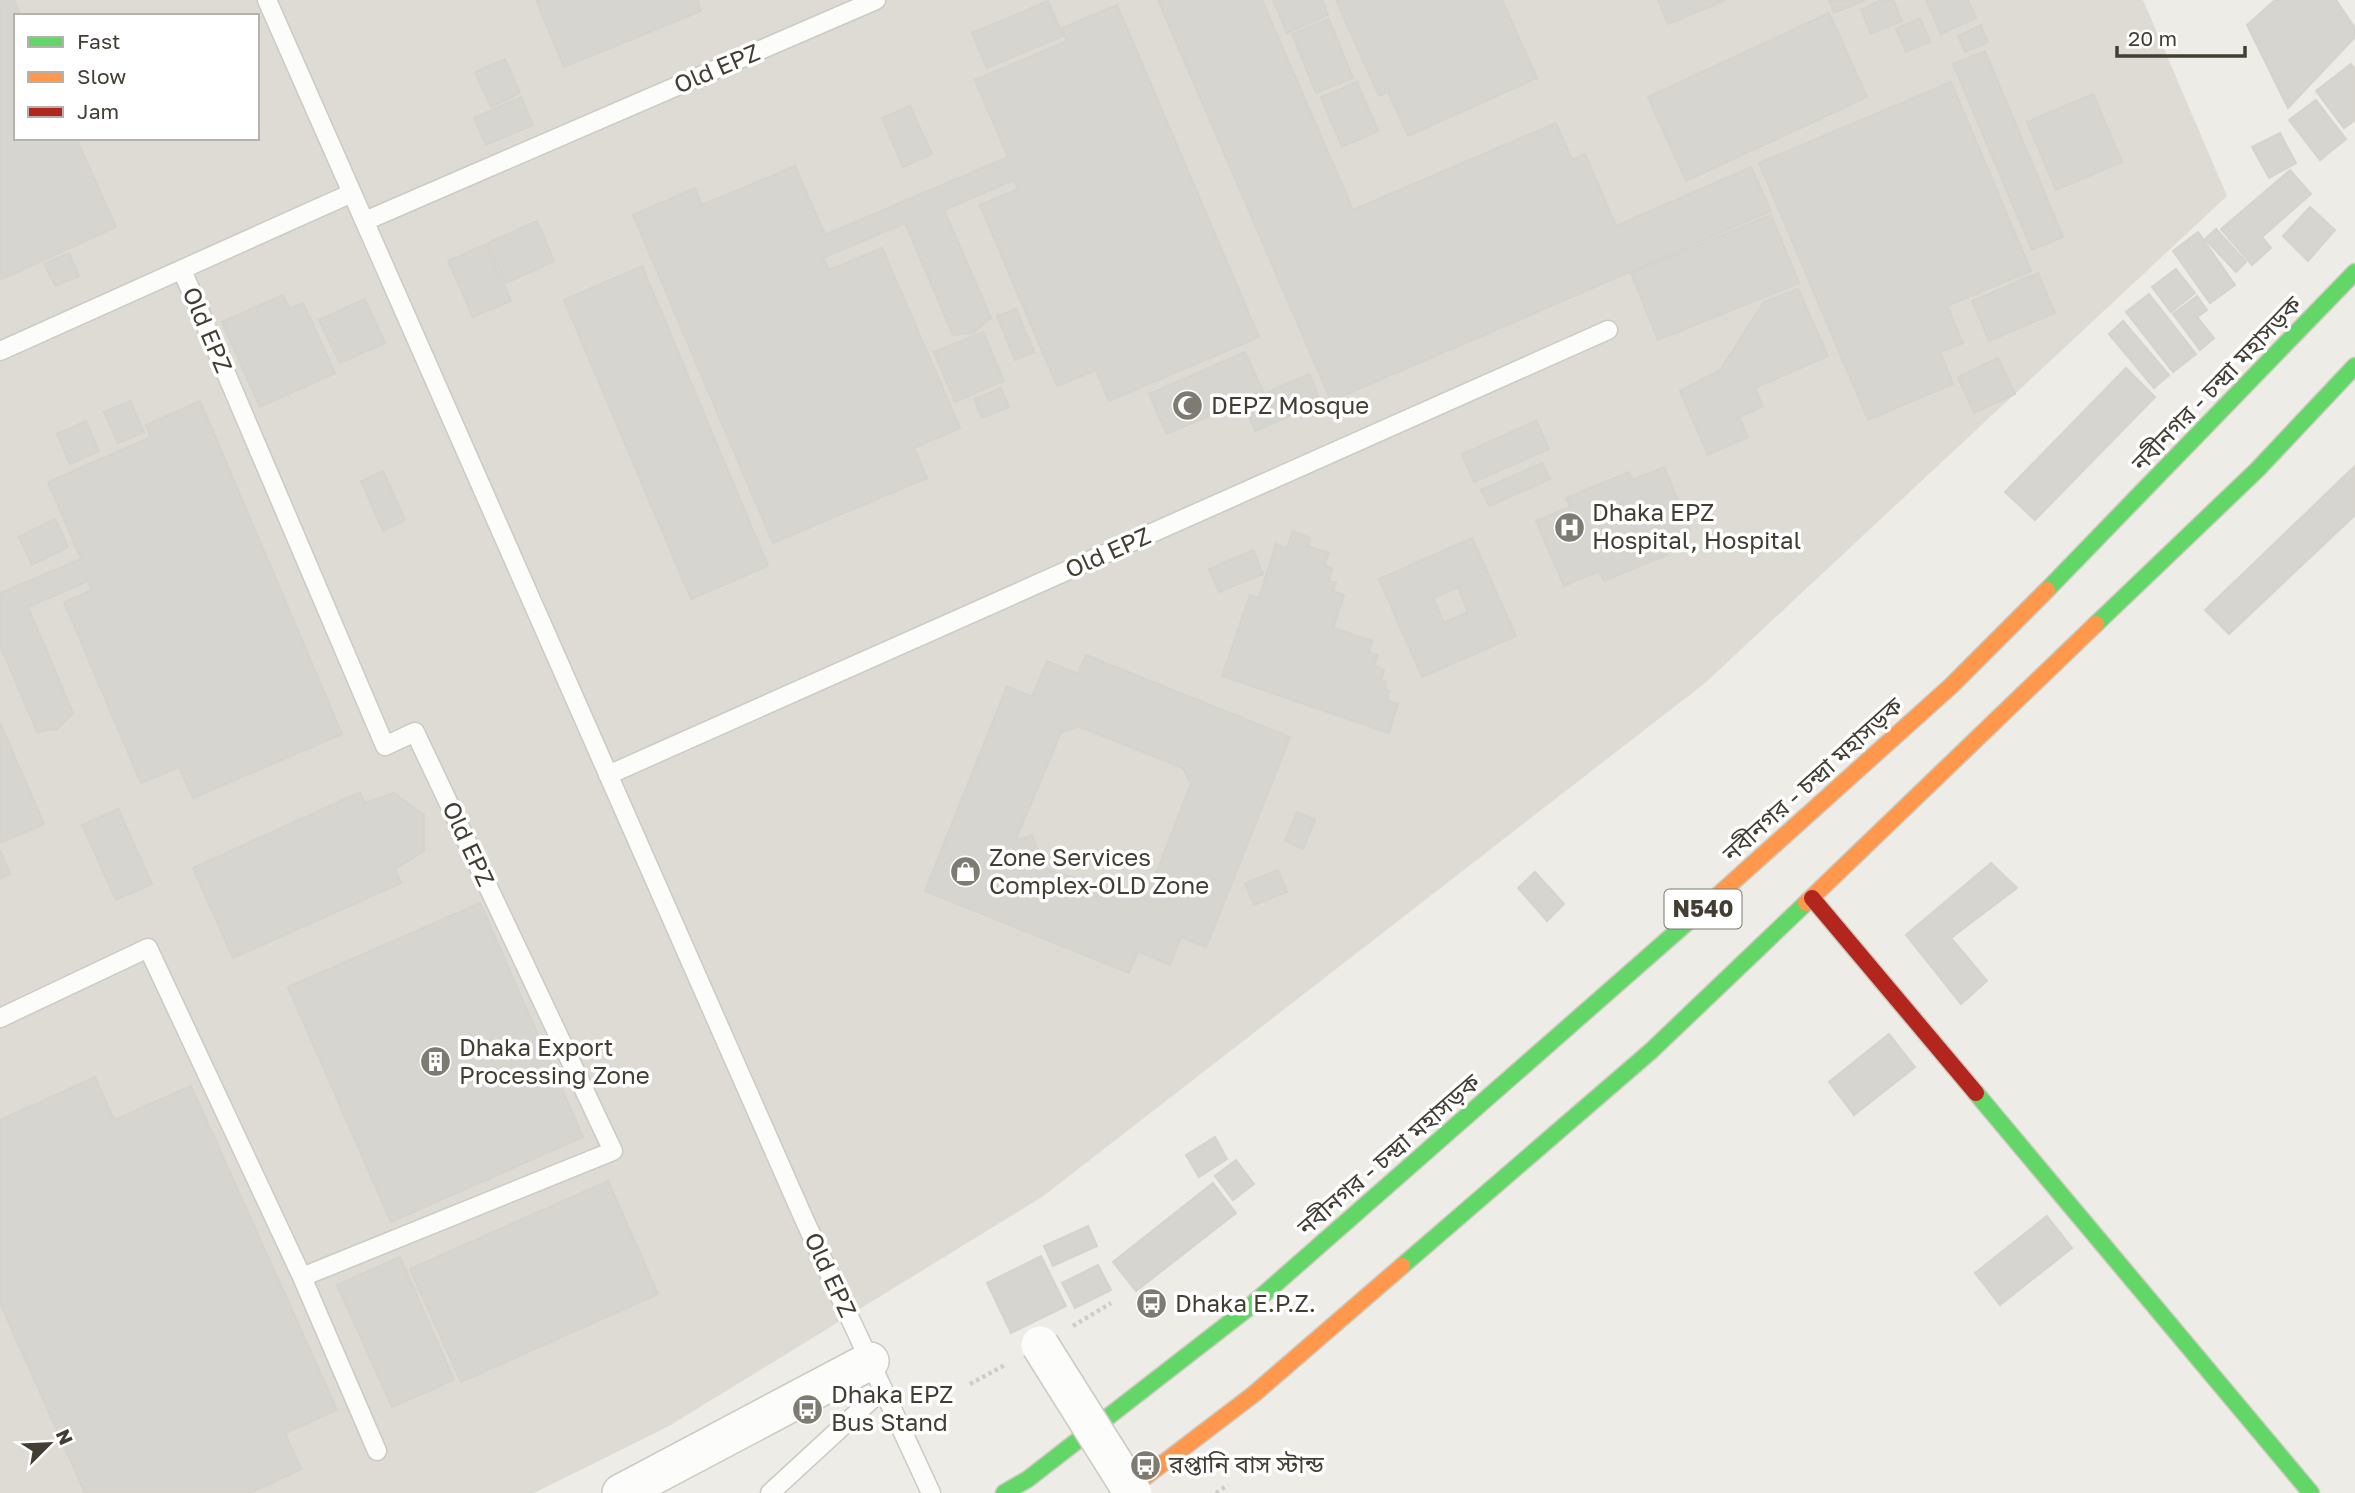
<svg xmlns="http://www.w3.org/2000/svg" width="2355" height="1493" viewBox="0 0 2355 1493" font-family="'Golos Text','Noto Sans Bengali',sans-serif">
<rect width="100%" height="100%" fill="#eeece6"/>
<path fill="#dddbd4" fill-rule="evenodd" d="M0 0H2143L2227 196 1705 683 1042 1197 669 1426 534 1493H0ZM16 16H257V138H16Z"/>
<path fill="#d7d5cf" stroke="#d6d3cc" stroke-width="2" fill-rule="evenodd" d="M0 0H14L21 16H16V138H76L116 227 0 280Z
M536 0H697L701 11 564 67Z
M1158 0H1262L1353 210 1556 123 1572 160 1585 154 1616 226 1751 167 1771 211 1331 401Z
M1273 0H1322L1328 15 1287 33Z
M1336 0H1502L1537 78 1408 136 1388 92 1379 96Z
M1658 0H1726L1668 24Z
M1829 0H1862L1863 1 1834 13Z
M1882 0H1893L1902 21 1871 34 1861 10Z
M1926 0H1968L1976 18 1941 34Z
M2275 0H2336L2355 28V37L2288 108 2247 25Z
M1048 1 1063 36 987 68 972 33Z
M1117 5 1259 337 1109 401 1096 370 1057 386 980 205 1018 189 1014 180 944 210 991 318 973 333 953 335 905 223 823 258 829 270 882 248 960 428 914 448 927 478 773 543 633 215 695 188 702 205 795 166 825 235 1008 157 975 80 1067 41 1062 28Z
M1829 13 1867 97 1686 181 1648 97Z
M1920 18 1930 42 1906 52 1896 29Z
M1329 19 1353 78 1316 93 1292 34Z
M1981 25 1988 42 1965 52 1958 36Z
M1985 51 2063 237 2032 250 1953 64Z
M505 59 520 93 491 107 475 72Z
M2351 64 2355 69V120L2344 128 2316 91Z
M1357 82 1378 131 1342 147 1321 97Z
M1951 82 2031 271 1947 306 1963 343 1940 352 1953 384 1868 420 1759 163Z
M2093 94 2122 162 2056 190 2027 122Z
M521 97 533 125 486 145 474 118Z
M2316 100 2346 139 2320 160 2289 120Z
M910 106 932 154 903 167 882 118Z
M2280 133 2296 163 2269 178 2252 147Z
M2290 170 2311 194 2262 237 2271 248 2252 265 2221 229Z
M2310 207 2335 230 2308 261 2283 236Z
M1771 215 1799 283 1658 340 1631 273Z
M537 221 554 261 506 283 488 243Z
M2216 229 2246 262 2236 272 2205 239Z
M2198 232 2235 285 2210 303 2173 251Z
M486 244 511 301 473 317 448 261Z
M69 253 79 276 55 286 44 264Z
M642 266 768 566 691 599 564 300Z
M2176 269 2195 293 2171 312 2152 287Z
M2038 273 2055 313 1989 341 1972 301Z
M1798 289 1828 356 1755 388 1763 406 1739 417 1748 437 1708 455 1680 391 1720 370 1764 302Z
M2149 294 2196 354 2173 372 2126 312Z
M283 295 289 309 303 303 335 373 260 407 222 322Z
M2197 296 2207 310 2197 317 2214 338 2200 350 2173 314Z
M365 299 385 343 340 363 319 320Z
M1016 309 1034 352 1015 360 997 316Z
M2123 321 2169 375 2154 388 2109 334Z
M983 332 1004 381 955 402 934 352Z
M1245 352 1264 393 1167 434 1149 394Z
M1998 358 2015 394 1974 413 1958 377Z
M2126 368 2155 397 2035 520 2005 492Z
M1309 374 1321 402 1255 431 1243 403Z
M1001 388 1009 407 982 418 974 399Z
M130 401 144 432 118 443 104 412Z
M200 401 342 734 193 798 179 767 141 783 64 602 92 590 88 581 28 607 73 713 57 729 37 732 0 645V593L81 559 48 482 151 437 146 425Z
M86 421 99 451 70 464 57 434Z
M1536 421 1549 449 1474 482 1462 454Z
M1542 463 1550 479 1489 506 1481 490Z
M2355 466V515L2229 634 2205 610Z
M1664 467 1690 530 1662 542 1667 555 1604 581 1599 571 1564 586 1536 521 1570 507 1566 498 1629 472 1633 480Z
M383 471 405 520 383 531 361 481Z
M55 519 68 547 32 565 19 537Z
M1293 531 1310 538 1308 546 1329 553 1324 565 1332 568 1329 581 1336 583 1333 591 1344 595 1333 628 1372 641 1369 652 1378 655 1374 666 1384 670 1381 680 1386 682 1385 689 1389 691 1387 700 1398 704 1389 733 1222 676 1250 595 1259 598 1276 544 1287 548Z
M1472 538 1516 636 1422 677 1379 579ZM1458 587 1468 612 1444 623 1433 598Z
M1253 550 1263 574 1219 592 1209 569Z
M1086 655 1290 737 1206 947 1181 937 1170 965 1138 951 1129 973 925 891 1007 686 1032 697 1047 661 1078 674ZM1078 726 1183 768 1191 784 1150 889 1131 897 1024 861 1039 855 1032 835 1015 841 1061 733Z
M0 723 44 824 0 843Z
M360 792 365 803 394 793 424 815V851L395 869 401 883 233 958 193 868Z
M118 809 152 884 116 900 82 825Z
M1297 812 1315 820 1303 849 1285 841Z
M0 850 10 874 0 879Z
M1991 863 2017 888 1951 938 1987 981 1961 1004 1906 935Z
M1278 870 1287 892 1254 905 1245 883Z
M1535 872 1564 904 1547 921 1518 888Z
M480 903 583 1137 391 1222 288 987Z
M1889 1034 1915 1067 1854 1115 1829 1082Z
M95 1077 114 1120 191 1086 337 1410 285 1433 301 1469 250 1493H85L0 1303V1120Z
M1215 1137 1227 1159 1199 1177 1186 1155Z
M1236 1160 1254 1184 1233 1200 1215 1176Z
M608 1181 658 1294 461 1382 410 1269Z
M1213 1183 1236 1213 1136 1291 1113 1262Z
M2047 1216 2072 1248 2000 1305 1975 1273Z
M1088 1226 1097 1246 1053 1266 1044 1246Z
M1041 1256 1066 1306 1011 1333 987 1283Z
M400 1257 454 1380 392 1407 337 1285Z
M1098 1265 1111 1290 1075 1308 1062 1283Z"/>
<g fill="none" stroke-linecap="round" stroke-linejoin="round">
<defs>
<path id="lane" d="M267 0 804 1219 931 1493
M365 221 876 0
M0 351 352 193
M608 775 1608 330
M0 1018 148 948 302 1277 613 1151 415 732 385 746 182 270
M302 1277 377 1451
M770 1493 883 1389"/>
<path id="street" d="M621 1493 870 1361"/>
<path id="fast" d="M2047 590 2355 272
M2096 624 2257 470 2355 366
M1976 1093 2311 1493
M1402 1266 1651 1051 1806 903
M1004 1493 1028 1479 1247 1309 1715 898"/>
<path id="slow" d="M1715 898 1951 686 2047 590
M1806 903 2096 624
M1124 1493 1254 1394 1402 1266"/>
<path id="jam" d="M1812 898 1976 1093"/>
</defs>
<use href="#lane" stroke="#cbcac4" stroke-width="21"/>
<use href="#street" stroke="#cbcac4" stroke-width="40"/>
<use href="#fast" stroke="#cccabe" stroke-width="19"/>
<use href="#slow" stroke="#cccabe" stroke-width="19"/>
<use href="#jam" stroke="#cccabe" stroke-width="19"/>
<path stroke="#cecdc9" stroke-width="4.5" stroke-dasharray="3.5 3.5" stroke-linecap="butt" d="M1073 1326 1111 1303
M970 1384 1005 1365
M1216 1493 1228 1485"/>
<use href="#lane" stroke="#fcfcfb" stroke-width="18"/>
<use href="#street" stroke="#fcfcfb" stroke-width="37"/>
<use href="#fast" stroke="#63d668" stroke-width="16"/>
<use href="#slow" stroke="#ff974d" stroke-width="16"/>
<use href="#jam" stroke="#b3261e" stroke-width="16"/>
<defs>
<path id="street-bridge" d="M1040 1345 1133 1493"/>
</defs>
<use href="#street-bridge" stroke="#cbcac4" stroke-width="40" stroke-linecap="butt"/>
<use href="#street-bridge" stroke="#fcfcfb" stroke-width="37"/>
</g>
<defs>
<symbol id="mosque-disc" viewBox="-11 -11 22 22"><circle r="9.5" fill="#7e7b72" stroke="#fff"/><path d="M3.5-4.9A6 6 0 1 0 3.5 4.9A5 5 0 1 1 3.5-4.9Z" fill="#fff"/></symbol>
<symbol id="hospital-disc" viewBox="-11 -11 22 22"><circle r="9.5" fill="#7e7b72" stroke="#fff"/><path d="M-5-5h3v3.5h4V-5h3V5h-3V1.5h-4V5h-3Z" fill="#fff"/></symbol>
<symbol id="shop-disc" viewBox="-11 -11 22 22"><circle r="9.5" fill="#7e7b72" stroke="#fff"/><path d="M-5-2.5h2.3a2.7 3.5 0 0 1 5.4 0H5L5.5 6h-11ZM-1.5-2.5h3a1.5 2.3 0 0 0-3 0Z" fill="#fff"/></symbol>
<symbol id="building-disc" viewBox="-11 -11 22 22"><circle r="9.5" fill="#7e7b72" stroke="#fff"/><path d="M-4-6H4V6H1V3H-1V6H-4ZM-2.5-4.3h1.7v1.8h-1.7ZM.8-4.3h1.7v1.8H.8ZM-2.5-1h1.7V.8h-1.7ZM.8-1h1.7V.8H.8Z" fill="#fff"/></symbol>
<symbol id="bus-disc" viewBox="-11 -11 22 22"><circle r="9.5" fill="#7e7b72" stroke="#fff"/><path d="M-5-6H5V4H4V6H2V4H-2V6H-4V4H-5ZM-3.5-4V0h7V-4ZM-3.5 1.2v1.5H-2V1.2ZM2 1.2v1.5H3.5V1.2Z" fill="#fff"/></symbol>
</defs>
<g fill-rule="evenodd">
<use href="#mosque-disc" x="1170" y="388" width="35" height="35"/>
<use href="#hospital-disc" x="1552" y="510" width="35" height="35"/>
<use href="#shop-disc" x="948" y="854" width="35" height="35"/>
<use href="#building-disc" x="418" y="1044" width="35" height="35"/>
<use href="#bus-disc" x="1134" y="1286" width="35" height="35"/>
<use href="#bus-disc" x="790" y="1392" width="35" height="35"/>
<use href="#bus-disc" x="1128" y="1448" width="35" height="35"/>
</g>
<g text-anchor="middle" stroke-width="7" stroke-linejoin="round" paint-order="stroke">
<rect fill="#fff" stroke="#7b7871" stroke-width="2" x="1664.5" y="889.5" width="77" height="39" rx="5"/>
<g font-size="23" font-weight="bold" fill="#423e34">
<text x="1703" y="917">N540</text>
</g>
<g font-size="24" fill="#423e34" stroke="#fff">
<text transform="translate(717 69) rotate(-23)" y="8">Old EPZ</text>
<text transform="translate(207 330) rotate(67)" y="8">Old EPZ</text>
<text transform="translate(2217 384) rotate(-46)" y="8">নবীনগর - চন্দ্রা মহাসড়ক</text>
<text transform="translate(1108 553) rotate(-24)" y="8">Old EPZ</text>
<text transform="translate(1813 780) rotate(-42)" y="8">নবীনগর - চন্দ্রা মহাসড়ক</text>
<text transform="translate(468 844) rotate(65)" y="8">Old EPZ</text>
<text transform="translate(1389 1155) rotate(-41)" y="8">নবীনগর - চন্দ্রা মহাসড়ক</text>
<text transform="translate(830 1275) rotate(65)" y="8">Old EPZ</text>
</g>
<g font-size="24" fill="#423e34" stroke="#fff" text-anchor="start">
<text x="1211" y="414">DEPZ Mosque</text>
<text x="1592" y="521">Dhaka EPZ<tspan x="1592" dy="28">Hospital, Hospital</tspan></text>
<text x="989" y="866">Zone Services<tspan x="989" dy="28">Complex-OLD Zone</tspan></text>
<text x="459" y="1056">Dhaka Export<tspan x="459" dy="28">Processing Zone</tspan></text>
<text x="1175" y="1312">Dhaka E.P.Z.</text>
<text x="831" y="1403">Dhaka EPZ<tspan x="831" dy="28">Bus Stand</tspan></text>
<text x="1169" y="1473">রপ্তানি বাস স্টান্ড</text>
</g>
</g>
<rect x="14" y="14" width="245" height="126" fill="#ffffff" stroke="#b3b2ae" stroke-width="2"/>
<rect x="28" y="37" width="35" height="10" fill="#63d668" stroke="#b3b2ae" stroke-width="2"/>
<text x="77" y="49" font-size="21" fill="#423e34">Fast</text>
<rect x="28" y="72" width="35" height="10" fill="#ff974d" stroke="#b3b2ae" stroke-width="2"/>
<text x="77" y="84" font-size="21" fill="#423e34">Slow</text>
<rect x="28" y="107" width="35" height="10" fill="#b3261e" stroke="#b3b2ae" stroke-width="2"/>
<text x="77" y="119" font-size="21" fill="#423e34">Jam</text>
<g transform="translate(49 1444) rotate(66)" stroke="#ffffff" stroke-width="5" paint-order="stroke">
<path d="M0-5L12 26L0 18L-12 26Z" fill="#423e34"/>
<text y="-10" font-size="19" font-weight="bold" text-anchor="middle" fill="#423e34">N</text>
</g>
<path d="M2117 46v10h128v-10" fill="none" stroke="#423e34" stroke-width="3.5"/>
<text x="2128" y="46" font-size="21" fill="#423e34" stroke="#ffffff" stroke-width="5" paint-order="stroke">20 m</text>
</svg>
